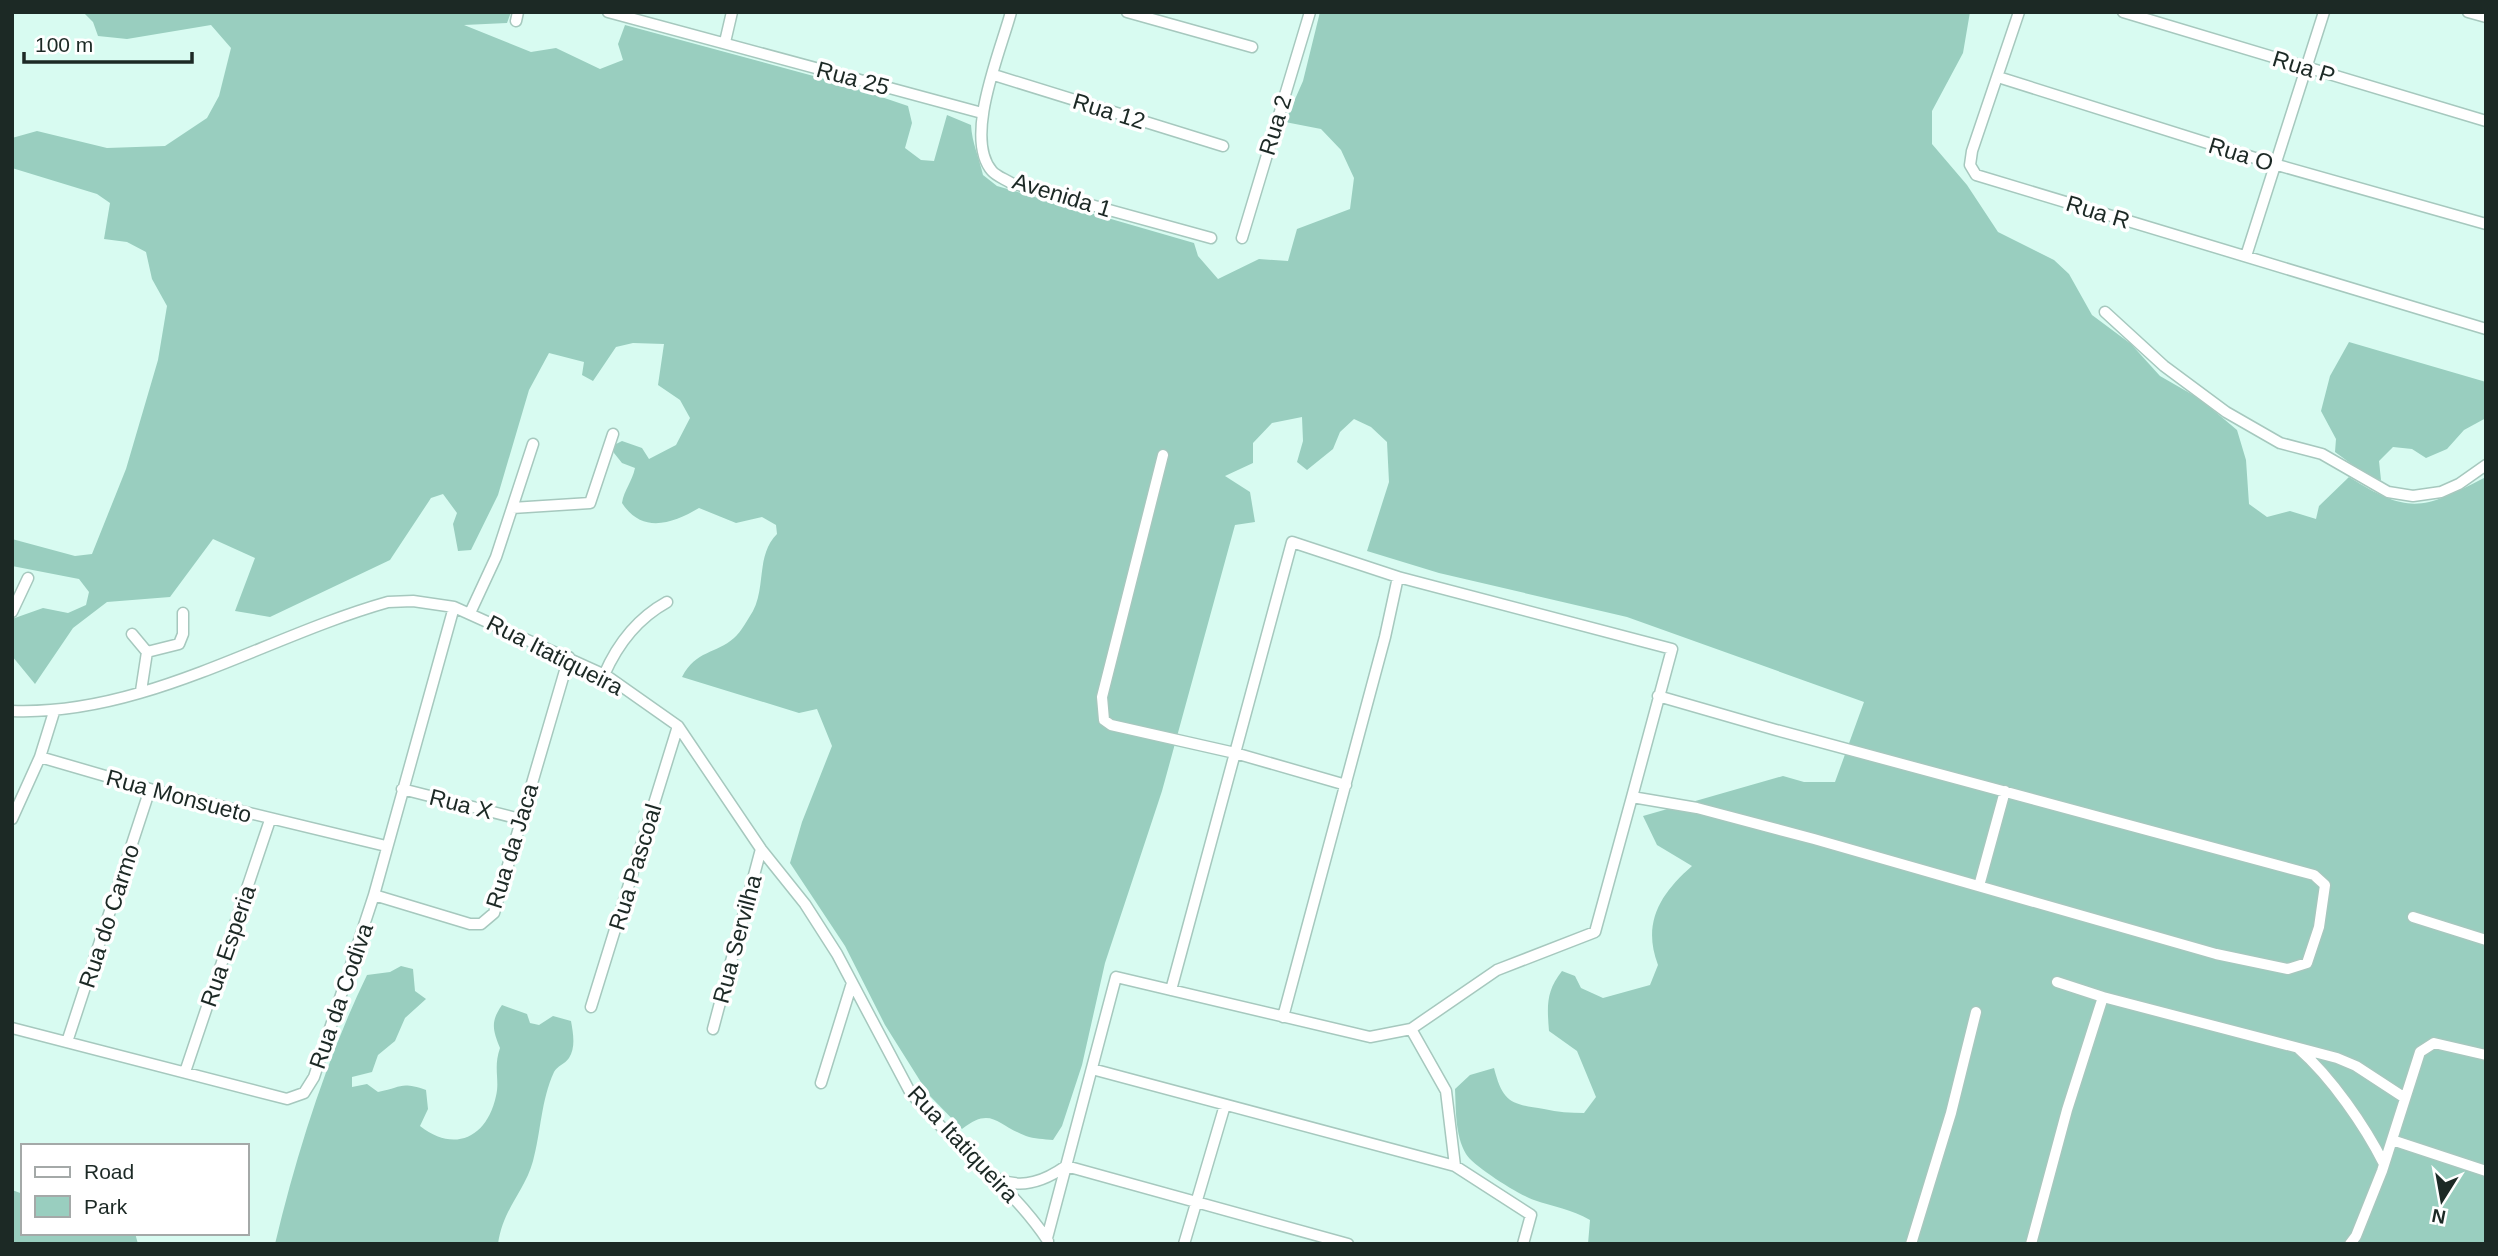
<svg xmlns="http://www.w3.org/2000/svg" width="2498" height="1256" viewBox="0 0 2498 1256" font-family="Arial,sans-serif">
<rect width="100%" height="100%" fill="#d8fbf1"/>
<path fill="#99cebf" d="M83 12H511L507 23 464 25 531 52 556 48 600 69 623 60 618 44 625 25 843 84 908 106 912 123 905 148 921 160 934 161 947 115 971 125C972 143 979 157 983 175L997 186 1194 243 1198 256 1218 279 1259 259 1288 261 1297 229 1350 209 1354 178 1341 150 1321 129 1285 122 1303 81 1320 12H1970L1963 53 1932 111V144L1967 185 1998 232 2054 260 2069 274 2092 315 2131 344 2160 376 2200 399 2237 430 2246 460 2249 504 2267 517 2290 511 2316 519 2319 506 2349 477C2411 516 2423 509 2486 477V1244H1588L1590 1220C1571 1209 1554 1207 1534 1200 1519 1195 1473 1166 1466 1154 1455 1135 1456 1109 1455 1089L1470 1075 1494 1068C1503 1103 1511 1104 1544 1109 1558 1112 1570 1113 1584 1113L1596 1097 1577 1051 1549 1031C1547 1006 1546 991 1562 971L1575 976 1581 988 1603 998 1650 985 1658 965C1642 923 1660 894 1692 866L1657 845 1643 816 1783 776 1804 782H1835L1864 702 1627 617 1439 573 1367 551 1389 482 1387 442 1371 427 1354 419 1340 432 1333 449 1307 470 1297 462 1303 441 1302 417 1272 423 1253 443V463L1225 476 1250 492 1255 522 1235 525 1162 791 1105 963 1082 1065 1062 1126 1053 1140C1044 1139 1034 1139 1026 1136 998 1126 992 1105 962 1129L929 1095 885 1025 845 946 790 863 802 822 832 746 817 709 799 713 682 677C696 650 716 654 734 638 741 632 748 619 753 611 766 586 756 555 777 534L776 525 762 517 736 523 699 508C672 524 642 534 622 503 624 490 632 482 635 468L622 463 614 453V445L622 441 642 448 649 459 676 445 690 418 680 400 658 385 664 344 633 343 616 347 593 381 582 375 584 362 549 353 529 390 498 495 471 550 458 551 453 524 457 513 443 494 431 498 390 560 270 617 235 611 255 558 213 539 170 597 107 602 73 628 35 684 12 656V619L43 608 68 613 86 605 89 592 79 579 12 566V539L75 556 92 554 126 469 158 360 167 306 152 279 146 252 127 242 104 239 110 203 97 194 12 168V138L37 131 107 148 165 146 207 118 219 96 231 48 211 25 127 39 98 36 93 22Z
M2349 342 2486 382V418L2464 430 2447 449 2426 458 2412 449 2393 447 2379 461 2381 480 2372 479 2335 452 2336 439 2321 411 2330 376Z
M401 966 413 969 415 991 426 999 405 1018 395 1041 378 1055 372 1072 352 1077V1087L367 1084 378 1092C402 1088 399 1081 426 1090L428 1109 420 1126C454 1153 487 1138 496 1096 500 1080 493 1068 500 1048 493 1030 490 1022 502 1005L527 1014 530 1023 539 1025 553 1016 571 1021C573 1033 576 1047 569 1058 565 1064 557 1066 554 1072 541 1100 541 1132 533 1161 524 1193 503 1208 498 1244H275C297 1152 326 1060 367 975L390 972Z
M12 1190 23 1194V1233H135L138 1244H12Z"/>
<g fill="none" stroke-linecap="round" stroke-linejoin="round">
<defs>
<path id="minor" d="M608 12 982 113
M1011 12C1001 50 963 138 992 171 996 176 1005 179 1011 183L1211 238
M1127 12 1252 47
M2019 12 1972 151 1970 165 1976 175 2486 329
M2123 12 2486 121
M2468 12 2486 17
M516 21 518 12
M725 42 732 12
M994 75 1223 146
M1998 77 2274 164 2486 224
M1242 238 1310 12
M2246 256 2324 12
M2105 312 2164 366 2226 412 2280 443 2322 454 2388 492 2413 496 2441 492 2459 484 2486 465
M1163 455 1102 697 1104 720 1111 725 1235 753 1346 785
M512 508 590 503 613 434
M1398 577 1672 649 1632 797
M12 612 28 578
M470 613 496 557 533 444
M132 634 147 652
M604 675C617 645 638 618 667 602
M141 691 147 652 179 644 183 634V613
M12 711C144 716 264 637 388 602L413 601 454 607 607 676 678 726 761 849 805 904 837 954 909 1090C950 1144 1010 1183 1048 1241
M40 757 54 712
M402 789 520 819
M12 819 40 757 150 789 386 846
M1979 886 2005 791
M374 895 470 924H481L494 913 569 657
M2413 917 2486 940
M2057 982 2103 997
M1171 990 1292 542 1398 577 1385 637 1283 1017
M591 1007 678 726
M12 1028 287 1099 304 1093 314 1077 374 895 454 607
M713 1029 761 849
M1411 1029 1446 1091 1455 1166
M67 1042 150 789
M2299 1049C2331 1077 2365 1126 2384 1164
M1092 1069 1455 1166 1531 1215 1523 1244
M185 1072 270 820
M821 1083 852 983
M2392 1140 2486 1171
M999 1179C1023 1190 1046 1180 1066 1166L1348 1244
M1047 1238 1116 977 1370 1037 1411 1029 1497 970 1595 932 1632 797 1697 808 1814 839 2216 954 2288 969 2307 963 2319 927 2325 885 2314 875 1776 730 1658 696
M1184 1244 1225 1105
M1911 1244 1951 1113 1976 1012
M2031 1244 2067 1110 2103 997 2337 1058 2356 1066 2405 1098
M2350 1244 2356 1236 2382 1171 2420 1052 2434 1043 2486 1055"/>
</defs>
<use href="#minor" stroke="#a6c8be" stroke-width="13"/>
<use href="#minor" stroke="#fff" stroke-width="10"/>
</g>
<g text-anchor="middle" stroke-width="7" stroke-linejoin="round" paint-order="stroke">
<g font-size="23" fill="#1c2925" stroke="#fff">
<text transform="translate(2304 67) rotate(17)" y="8">Rua P</text>
<text transform="translate(853 78) rotate(15)" y="8">Rua 25</text>
<text transform="translate(1109 111) rotate(17)" y="8">Rua 12</text>
<text transform="translate(1275 125) rotate(-73)" y="8">Rua 2</text>
<text transform="translate(2241 154) rotate(17)" y="8">Rua O</text>
<text transform="translate(1062 195) rotate(17)" y="8">Avenida 1</text>
<text transform="translate(2098 212) rotate(17)" y="8">Rua R</text>
<text transform="translate(555 655) rotate(27)" y="8">Rua Itatiqueira</text>
<text transform="translate(179 796) rotate(15)" y="8">Rua Monsueto</text>
<text transform="translate(461 804) rotate(14)" y="8">Rua X</text>
<text transform="translate(512 846) rotate(-73)" y="8">Rua da Jaca</text>
<text transform="translate(635 867) rotate(-73)" y="8">Rua Pascoal</text>
<text transform="translate(109 916) rotate(-72)" y="8">Rua do Carmo</text>
<text transform="translate(737 939) rotate(-75)" y="8">Rua Servilha</text>
<text transform="translate(228 946) rotate(-71)" y="8">Rua Esperia</text>
<text transform="translate(341 996) rotate(-71)" y="8">Rua da Codiva</text>
<text transform="translate(963 1144) rotate(47)" y="8">Rua Itatiqueira</text>
</g>
</g>
<rect width="2498" height="1256" fill="none" stroke="#1c2925" stroke-width="28"/>
<rect x="21" y="1144" width="228" height="91" fill="#ffffff" stroke="#a4a9a8" stroke-width="2"/>
<rect x="35" y="1167" width="35" height="10" fill="#ffffff" stroke="#a4a9a8" stroke-width="2"/>
<text x="84" y="1179" font-size="21" fill="#1c2925">Road</text>
<rect x="35" y="1196" width="35" height="21" fill="#99cebf" stroke="#a4a9a8" stroke-width="2"/>
<text x="84" y="1214" font-size="21" fill="#1c2925">Park</text>
<g transform="translate(2442 1200) rotate(191)" stroke="#ffffff" stroke-width="5" paint-order="stroke">
<path d="M0-5L12 26L0 18L-12 26Z" fill="#1c2925"/>
<text y="-10" font-size="19" font-weight="bold" text-anchor="middle" fill="#1c2925">N</text>
</g>
<path d="M24 52v10h168v-10" fill="none" stroke="#1c2925" stroke-width="3.5"/>
<text x="35" y="52" font-size="21" fill="#1c2925" stroke="#ffffff" stroke-width="5" paint-order="stroke">100 m</text>
</svg>
